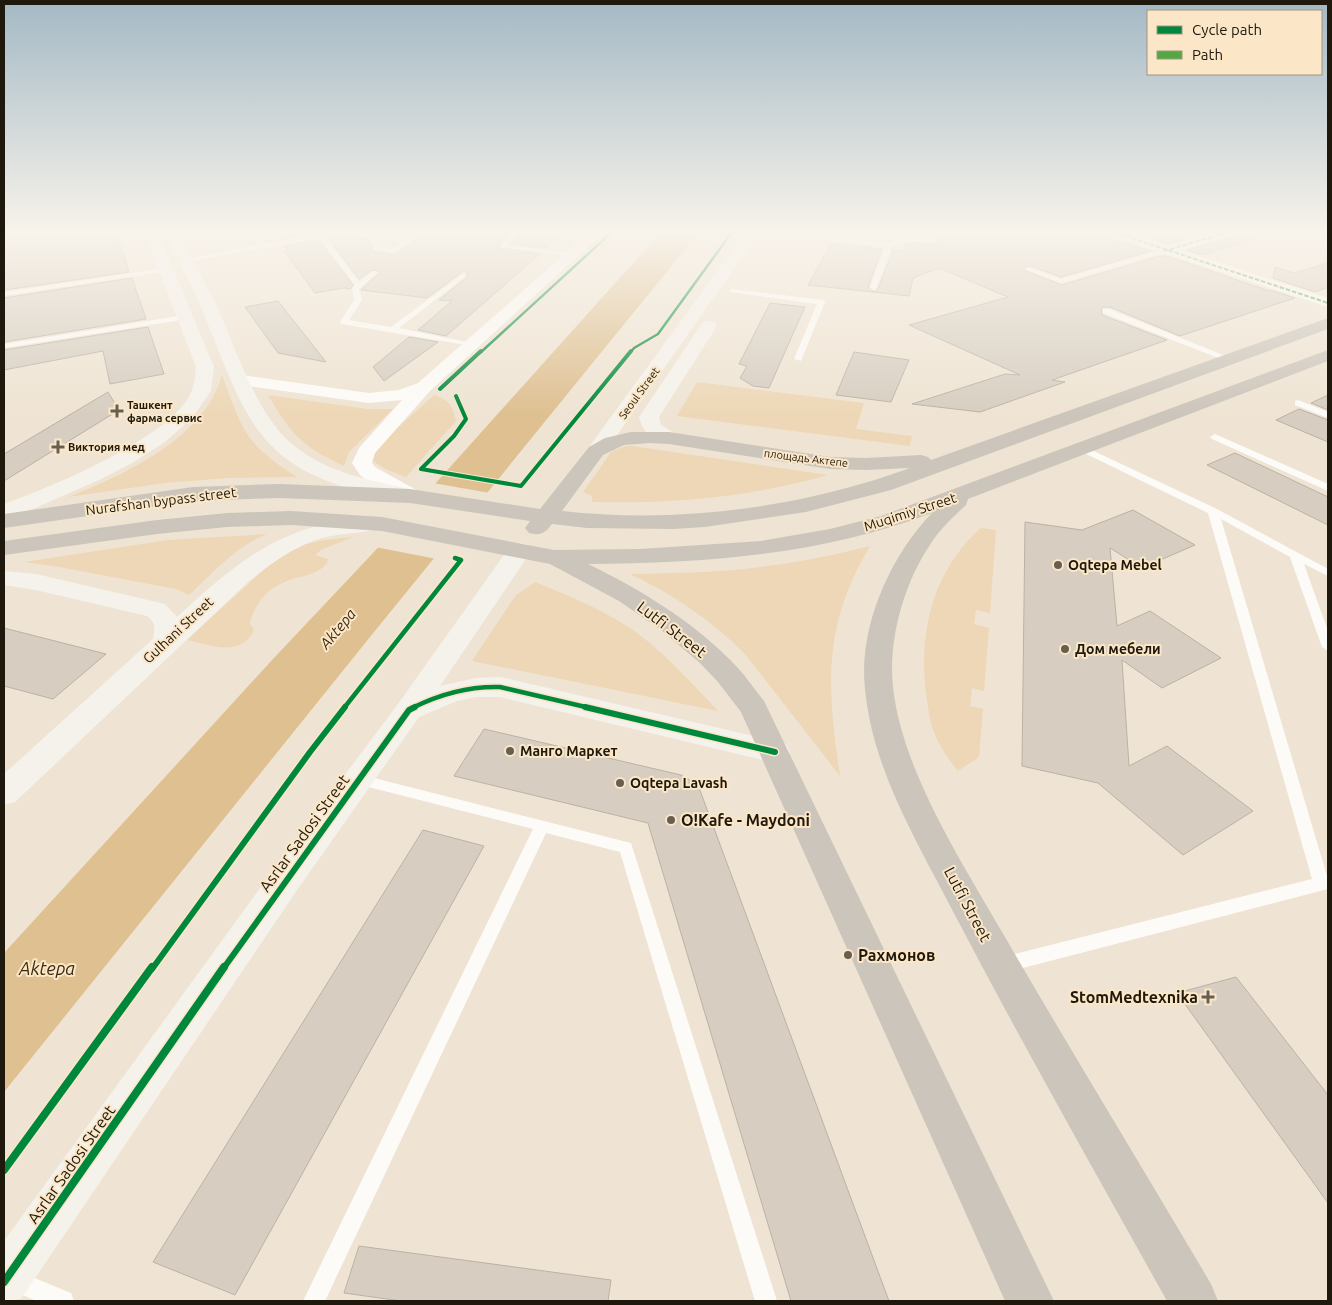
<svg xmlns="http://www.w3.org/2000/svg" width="1332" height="1305" viewBox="0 0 1332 1305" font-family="Ubuntu,sans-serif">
<rect width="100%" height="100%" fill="#efe4d3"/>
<path fill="#edd7b6" d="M222 375C242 430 246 445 297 477L227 478 165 483 68 497C124 475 205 438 222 375Z
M697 382 864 403 856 429 912 436 910 446 677 416Z
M268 395 368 409H393L349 452 344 466C302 447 291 434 268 395Z
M434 395C449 400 453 406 456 421L406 477 385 469 372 460 376 447Z
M626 446H632L828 475C751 497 672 504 592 502V496L583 492 611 452Z
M981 528 996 530 990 613 976 610 974 624 989 628 984 691 972 688 970 706 983 709 979 757 958 771C948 759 940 747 934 732 930 722 928 709 927 699 917 637 932 570 981 528Z
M267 534C236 546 213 573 189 595L176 589 59 567 24 562 168 540Z
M353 537 321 550 315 555 328 559 327 563C319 573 308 575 296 578 272 584 256 599 250 623L254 630C241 658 210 645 187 640L281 554 301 545 324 540Z
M870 546C822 627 827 687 840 776L745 654C711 620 674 595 630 574 674 573 717 573 760 567 797 563 833 555 870 546Z
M535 582C574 598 617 615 650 643 674 664 696 687 718 711L472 661 516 595Z"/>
<path fill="#dec091" d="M661 232H699L370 637 4 1092V953L273 659 373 553Z"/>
<path fill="#efe4d3" d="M433 483 490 493 437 559 375 547Z"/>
<path fill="#d7cec1" stroke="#bab2a5" d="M4 232H116L129 272 4 290Z
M275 232H313V233L280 239Z
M378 232H512L499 244V248L540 254 446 336 418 330 452 301 439 300 467 277V272L463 271 427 298 361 290 379 273 380 271 372 270 359 279 328 238 342 235 369 240 374 252 393 255 416 240 414 236Z
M524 232H564L546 248 511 244Z
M910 232H1087L1151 251 1061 277 1031 266 1025 267 1023 270 1062 285 1160 256H1167L1269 291 1270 290 1295 298 1180 336 1110 307H1103L1101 309 1102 315 1167 340 1052 380 1065 382 980 412 912 404 1005 374 1020 375 909 325 1008 297 939 268 913 278 909 296 808 285 831 244 882 249 868 287 874 292 878 289 893 250 903 251 905 244 910 243 933 244 938 241 933 236 909 235Z
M1162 232H1207L1168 244 1147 237Z
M1237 232H1257L1258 238 1202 255 1187 250 1235 237Z
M318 240 353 285 350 289 344 288 315 293 284 251 288 250 285 246Z
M1328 263V287L1315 292 1273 278 1275 267 1294 273Z
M132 278 146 319 4 342V298Z
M278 301 326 362 278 353 245 307Z
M770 303 805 307 769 388 753 386 740 378 747 366 739 364Z
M148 327 164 374 110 384 103 351 4 370V350Z
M409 337 438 342 384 381 373 367Z
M854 352 909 360 891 402 836 395Z
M108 392 119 410 4 481V454Z
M1328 395V410L1311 403Z
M1299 409 1328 420V442L1276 420Z
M1235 453 1328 497V525L1207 465Z
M1133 510 1195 545 1142 568 1110 548 1117 626 1150 611 1221 658 1162 688 1122 660 1129 766 1167 746 1253 811 1183 855 1098 783 1022 766 1025 522 1082 530Z
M4 628 106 654 53 699 4 686Z
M484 729 681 775 698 785 889 1301H791L648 823 454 776Z
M423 830 484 846 235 1295 153 1262Z
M1236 977 1328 1095V1203L1177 993Z
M359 1246 611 1280 608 1301H401L344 1293Z"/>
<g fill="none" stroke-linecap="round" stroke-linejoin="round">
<path fill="#fdfbf8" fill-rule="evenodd" d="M251 232H257L264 244 317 234 315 232H357L414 238V240L393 253 374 250 371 238 342 233 325 237 359 282 373 271 378 272 359 289 362 300 349 320 391 327 464 273 466 274V276L399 328 476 344 472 346 341 324 340 322 354 300 352 289 355 285 319 238 185 262 182 260 259 245ZM377 239 405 241 392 249 379 247Z
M515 232H522L507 245 576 254 573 256 500 247V245Z
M780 232 889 243 910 237 933 238 936 240 933 242 910 241 892 246 876 288 873 290 870 288 885 247 766 233Z
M1164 249 1167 251 1166 252 1061 283 1025 269 1030 268 1061 279Z
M166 268 169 270 168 271 4 296V292Z
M732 289 824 300 825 302 801 361 794 359 817 304 730 292V290Z
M1103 309H1109L1233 359 1226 361 1103 313Z
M185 315H188V319L4 348V344Z
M1298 400 1328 412V418L1295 405V401Z
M1215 434 1328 484V491L1212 439 1210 437Z
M1083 446 1217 509 1328 569V576L1304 564 1328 631V651L1322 647 1290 557 1221 519 1327 876 1328 875V889L1003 973 997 971 994 965 997 959 1003 957 1312 879 1208 513 1080 451 1078 449Z
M358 774 631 843 777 1301H755L620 852 546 833 325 1301H303L533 829 353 783 351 779 353 775Z
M15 1270 71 1293 74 1301H37L7 1289 4 1281 7 1273Z"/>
<path fill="#fdfbf8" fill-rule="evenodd" d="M590 232H604L430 391 375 453 372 463 375 467 418 491 421 496 418 501 410 502 402 501 366 480 360 475 352 463 359 448 402 400 369 403 241 385 235 384 232 380 235 376 241 375 369 393 399 390 418 383Z
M1107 232H1127L1168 246 1214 232H1235L1234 235 1181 250 1328 298V307L1167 254H1159L1157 251 1108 235Z"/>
<path fill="#f5f2ec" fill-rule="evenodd" d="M144 232H158L214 367 211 391 192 418 166 441 134 462 99 480 35 508 4 519V504C49 488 176 436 192 390 195 383 195 374 196 367Z
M165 232H179C191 257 205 282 217 307 238 352 256 417 297 448 332 475 376 481 418 491L421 496 418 501C400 505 376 495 359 491 256 465 243 410 207 322 195 291 179 262 165 232Z
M746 232H760L603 455 596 457 589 455 586 451 589 447Z
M709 321 715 322 717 326 659 417 661 425 676 434 679 438 676 442C658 447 643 434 639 417L703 322Z
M369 517 377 519 381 524 377 529C362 533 347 533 331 536 300 542 273 562 248 582L15 802 4 805V774L153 639C155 629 156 622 147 616L36 590 4 585V571L36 574 165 604 177 617C241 559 280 525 369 517Z
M520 543 529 545 532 550 440 686 476 678 500 677 775 741 786 744 790 752 786 760 775 763 500 697H476L457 701 419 717 295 893 21 1299 4 1301V1241L271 873 398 704 511 545Z"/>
<path fill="#cbc5bb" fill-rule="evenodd" d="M1328 318V329L891 490 806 512 705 527 674 529 587 528 552 524C545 533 541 536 529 533L525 528 530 521 410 503 279 498 193 501 4 528V514L193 487 279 484 410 489 540 509 589 447 605 438 631 432H669L830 457 866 458 921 455 928 457 931 460ZM650 443 669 444 830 469 866 470 910 468C800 508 678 524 562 511L603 455 624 445Z
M1328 350V361L968 499 966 505C952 518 938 531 928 548 903 586 888 642 893 687 902 771 963 864 1005 937 1072 1053 1143 1168 1211 1284L1218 1301H1167C1096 1174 1024 1047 956 917 919 845 873 772 865 689 858 628 890 556 932 513 822 555 705 563 588 564 642 590 697 624 738 668 747 678 755 690 764 701L1054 1301H1005L741 712 718 682 700 663 661 630 619 601 550 564 382 531 291 525 227 527 157 534 4 555V541L157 520 227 513 291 511 382 517 554 550 640 549 761 541 830 529 881 516Z"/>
<path stroke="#52a941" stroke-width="2" stroke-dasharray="4.5 2" stroke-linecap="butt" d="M1113 232 1328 303
M1164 251 1229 232"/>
<defs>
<path id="cycleway-far4" d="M480 353 612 232
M630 353 634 348 658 334 732 232"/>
<path id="cycleway-far3" d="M440 389 481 351
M421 469 521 486 631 351
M421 469 454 436 466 419 456 396"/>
<path id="cycleway-far2" d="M344 708 461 560 455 558
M412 708C440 694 468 686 500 687L590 708"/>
<path id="cycleway-far1" d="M585 707 775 752
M152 969 310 752 345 707
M223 969 409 710 415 707"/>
<path id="cycleway" d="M4 1170 152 967
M4 1282 224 967"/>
</defs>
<use href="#cycleway-far4" stroke="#fbe7c7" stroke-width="4.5"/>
<use href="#cycleway-far3" stroke="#fbe7c7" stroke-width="6"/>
<use href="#cycleway-far2" stroke="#fbe7c7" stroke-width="8"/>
<use href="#cycleway-far1" stroke="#fbe7c7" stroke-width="9"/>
<use href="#cycleway" stroke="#fbe7c7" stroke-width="11"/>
<use href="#cycleway-far4" stroke="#00873e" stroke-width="2.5"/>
<use href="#cycleway-far3" stroke="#00873e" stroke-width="4"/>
<use href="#cycleway-far2" stroke="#00873e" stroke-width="4.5"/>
<use href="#cycleway-far1" stroke="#00873e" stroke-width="6"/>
<use href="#cycleway" stroke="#00873e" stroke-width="8"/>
</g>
<linearGradient id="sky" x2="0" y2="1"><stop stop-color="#a4b9c5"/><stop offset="0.56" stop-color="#f8f3eb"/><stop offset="1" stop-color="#f8f3eb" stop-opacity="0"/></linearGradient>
<rect width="1332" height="415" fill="url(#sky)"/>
<g fill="#685f52" stroke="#fbe7c7" stroke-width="2">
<path d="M114.5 403.5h5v5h5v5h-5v5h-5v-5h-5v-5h5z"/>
<path d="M55.5 439.5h5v5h5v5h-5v5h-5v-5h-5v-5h5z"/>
<circle cx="1058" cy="565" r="5"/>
<circle cx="1065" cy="649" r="5"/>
<circle cx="510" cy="751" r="5"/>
<circle cx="620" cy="783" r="5"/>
<circle cx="671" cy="820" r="5"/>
<circle cx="848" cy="955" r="5"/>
<path d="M1205.5 989.5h5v5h5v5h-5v5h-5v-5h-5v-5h5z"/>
</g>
<g text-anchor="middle" stroke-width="4" stroke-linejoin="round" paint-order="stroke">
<g font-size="11" fill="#1f180c" stroke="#fbe7c7">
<text transform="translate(639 393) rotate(-54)" y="4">Seoul Street</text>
<text transform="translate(806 458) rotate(7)" y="4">площадь Актепе</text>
</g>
<g font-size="11" font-weight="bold" fill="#1f180c" stroke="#fbe7c7" text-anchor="start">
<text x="127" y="409">Ташкент<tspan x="127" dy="13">фарма сервис</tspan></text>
<text x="68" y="451">Виктория мед</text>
</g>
<g font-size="14" fill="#1f180c" stroke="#fbe7c7">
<text transform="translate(161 501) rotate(-7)" y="5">Nurafshan bypass street</text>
<text transform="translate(910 512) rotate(-18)" y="5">Muqimiy Street</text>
<text transform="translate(178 630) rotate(-43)" y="5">Gulhani Street</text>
</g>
<g font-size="14" font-weight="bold" fill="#1f180c" stroke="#fbe7c7" text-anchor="start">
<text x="1068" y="570">Oqtepa Mebel</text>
<text x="1075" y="654">Дом мебели</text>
<text x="520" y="756">Манго Маркет</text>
<text x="630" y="788">Oqtepa Lavash</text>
</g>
<g font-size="15" font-style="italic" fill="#3a2a0f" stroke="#fbe7c7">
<text transform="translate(338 629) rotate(-50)" y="5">Aktepa</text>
</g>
<g font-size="16" fill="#1f180c" stroke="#fbe7c7">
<text transform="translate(672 629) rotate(37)" y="6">Lutfi Street</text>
<text transform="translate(304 833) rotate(-54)" y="6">Asrlar Sadosi Street</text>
<text transform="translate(968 904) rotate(62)" y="6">Lutfi Street</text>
<text transform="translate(71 1164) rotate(-55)" y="6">Asrlar Sadosi Street</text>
</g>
<g font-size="16" font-weight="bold" fill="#1f180c" stroke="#fbe7c7" text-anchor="start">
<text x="681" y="826">O!Kafe - Maydoni</text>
<text x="858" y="961">Рахмонов</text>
<text x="1198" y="1003" text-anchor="end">StomMedtexnika</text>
</g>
<g font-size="18" font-style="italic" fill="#3a2a0f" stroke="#fbe7c7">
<text x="47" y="975">Aktepa</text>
</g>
</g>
<rect width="1332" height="1305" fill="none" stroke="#1f180c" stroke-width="10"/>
<rect x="1147" y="10" width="175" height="65" fill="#fbe7c7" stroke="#a3947c"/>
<rect x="1157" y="26" width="25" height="8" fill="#00873e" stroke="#a3947c"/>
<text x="1192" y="35" font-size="15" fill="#1f180c">Cycle path</text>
<rect x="1157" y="51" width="25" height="8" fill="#52a941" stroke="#a3947c"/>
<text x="1192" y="60" font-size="15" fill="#1f180c">Path</text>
</svg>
